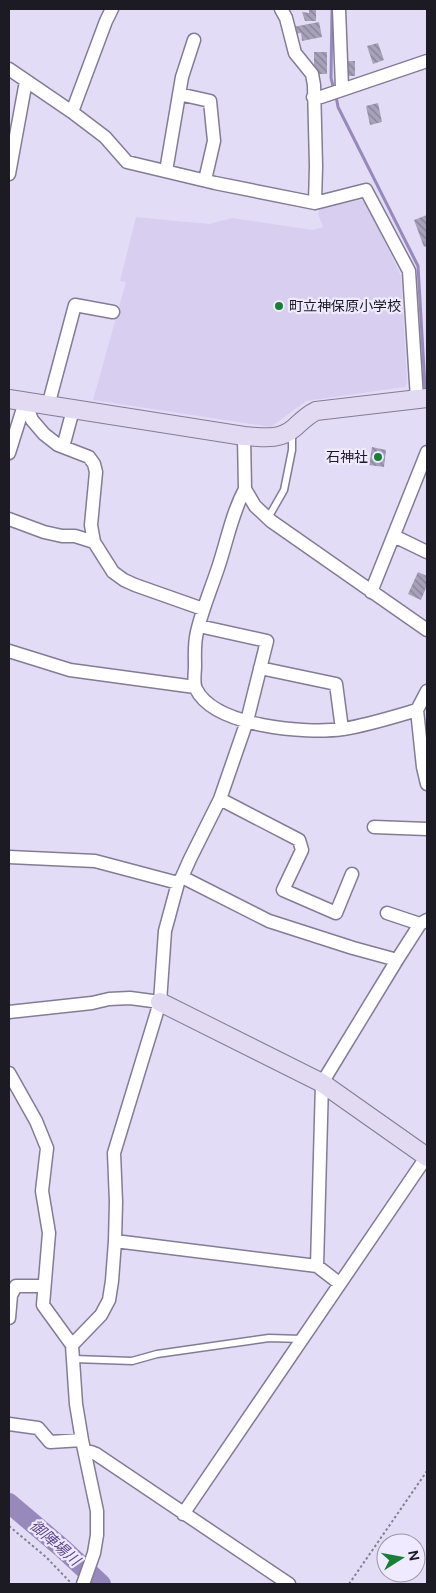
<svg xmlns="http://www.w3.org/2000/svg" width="436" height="1593" viewBox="0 0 436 1593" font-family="'DM Sans','Noto Sans JP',sans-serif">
<defs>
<pattern id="building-back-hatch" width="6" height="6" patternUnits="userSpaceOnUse" patternTransform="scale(1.25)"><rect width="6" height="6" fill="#a7a1b9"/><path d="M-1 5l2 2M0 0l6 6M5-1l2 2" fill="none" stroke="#878296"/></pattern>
</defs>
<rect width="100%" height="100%" fill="#e3dcf6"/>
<path fill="#d8cff0" d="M360 200 366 202 401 276 407 383 405 387 306 401 271 427 93 400 126 282 120 281 136 217 209 224 232 218 313 230 323 227 318 214 320 208Z"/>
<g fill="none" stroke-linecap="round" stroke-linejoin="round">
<path stroke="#9789bc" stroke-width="3" d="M332 9 331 78 334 90
M336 96 338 107 418 266 425 387H427"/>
<path stroke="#9789bc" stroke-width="20" d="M9 1503 62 1548 101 1584"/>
</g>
<path fill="url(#building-back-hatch)" d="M309 9H316V21H305L302 12 309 13Z
M319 22 322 37 302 41 301 33 295 34 293 27Z
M378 43 384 60 373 64 367 46Z
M314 52H327V74H314Z
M347 61H355V76H347Z
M378 103 382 122 370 125 366 106Z
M427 215V246L424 247 414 220Z
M372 447 386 450 384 467 369 465Z
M418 572 427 576V585L421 600 408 594Z"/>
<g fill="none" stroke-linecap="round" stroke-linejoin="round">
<defs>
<path id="lane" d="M268 518 284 490 292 450V434
M74 1359 132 1361 157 1354 269 1338 302 1339"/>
<path id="street" d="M281 9 286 18 295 53 312 74 314 85 316 166 315 203
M339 9 342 88
M9 69 72 112 105 137 127 162 215 183 315 203 366 190 409 271 417 399
M179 94 210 101 214 141 205 180
M313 97H321L427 61
M72 112 106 21 112 9
M166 171 182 77 194 40
M9 174 26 81
M25 402 32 420 44 434 58 445 89 457 94 464 96 472 91 525 94 542 113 572 124 580 135 585 203 609
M48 406 75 305 113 312
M244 436 245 489 255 506 271 521 427 630
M63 447 73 410
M9 453 25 402
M245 489C232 513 227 541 218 568 211 589 202 610 197 632 194 644 195 655 195 666 195 673 193 683 196 689 215 727 306 734 343 729 368 725 393 717 417 710
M9 519 44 532 62 536H75L94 542
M394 536 427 552
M371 592 427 452
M9 651 70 670 195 687
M260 668 336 684 342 729
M427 691 417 710 423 767 427 784
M220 799 299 840 302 850 283 890 336 913 352 874
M374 827 427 829
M9 857 95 861 178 883
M182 877 269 921 353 948 397 960
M387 913 420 924
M9 1012 92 1003 109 999 130 998 160 1002
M9 1073 36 1121 47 1148 42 1191 49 1233 43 1305 72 1345 76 1404 82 1440 97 1511V1535L94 1553 83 1584
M115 1241 317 1266 339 1283
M317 1266 322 1083 397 960 420 924 427 920
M9 1318 11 1295 16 1286H44
M72 1345 101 1315 109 1300 112 1281 115 1241 116 1202 114 1153 160 1002 165 931 178 883 182 877 190 859 220 799 247 721 267 641 199 626
M9 1424 38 1428 50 1442 82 1440
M85 1453 91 1452 96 1454 289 1584
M183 1514 427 1156"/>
<path id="secondary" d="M9 399 244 436C262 437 279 441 294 428 302 421 306 416 316 411L427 398
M160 1002 322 1083 427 1157"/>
</defs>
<use href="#lane" stroke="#827c94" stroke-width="9"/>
<use href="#street" stroke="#827c94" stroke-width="15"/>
<use href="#secondary" stroke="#827c94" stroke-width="20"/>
<path stroke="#858092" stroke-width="2" stroke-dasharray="2.5 2.5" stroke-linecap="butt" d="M9 1526 46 1557 72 1584
M349 1584 427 1471"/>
<use href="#lane" stroke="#fff" stroke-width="6"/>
<use href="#street" stroke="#fff" stroke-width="12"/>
<use href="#secondary" stroke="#e2daf2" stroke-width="18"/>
</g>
<g fill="#188034" stroke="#efeaff" stroke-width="2">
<circle cx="279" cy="306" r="5"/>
<circle cx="378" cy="457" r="5"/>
</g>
<g text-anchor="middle" stroke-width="4.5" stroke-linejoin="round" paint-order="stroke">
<g font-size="14" fill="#1c1a23" stroke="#efeaff" text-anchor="start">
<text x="289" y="311">町立神保原小学校</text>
<text x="368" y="462" text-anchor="end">石神社</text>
</g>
<g font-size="15" font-style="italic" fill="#5d4789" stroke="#efeaff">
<text transform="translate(55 1543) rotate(41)" y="5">御陣場川</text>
</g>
</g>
<rect width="436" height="1593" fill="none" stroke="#1c1a23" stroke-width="20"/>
<g transform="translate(401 1558) rotate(79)"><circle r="24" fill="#efeaff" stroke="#9b97a7"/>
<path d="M0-4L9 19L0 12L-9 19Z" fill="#188034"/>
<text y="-8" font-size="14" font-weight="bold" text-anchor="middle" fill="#1c1a23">N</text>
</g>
</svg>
